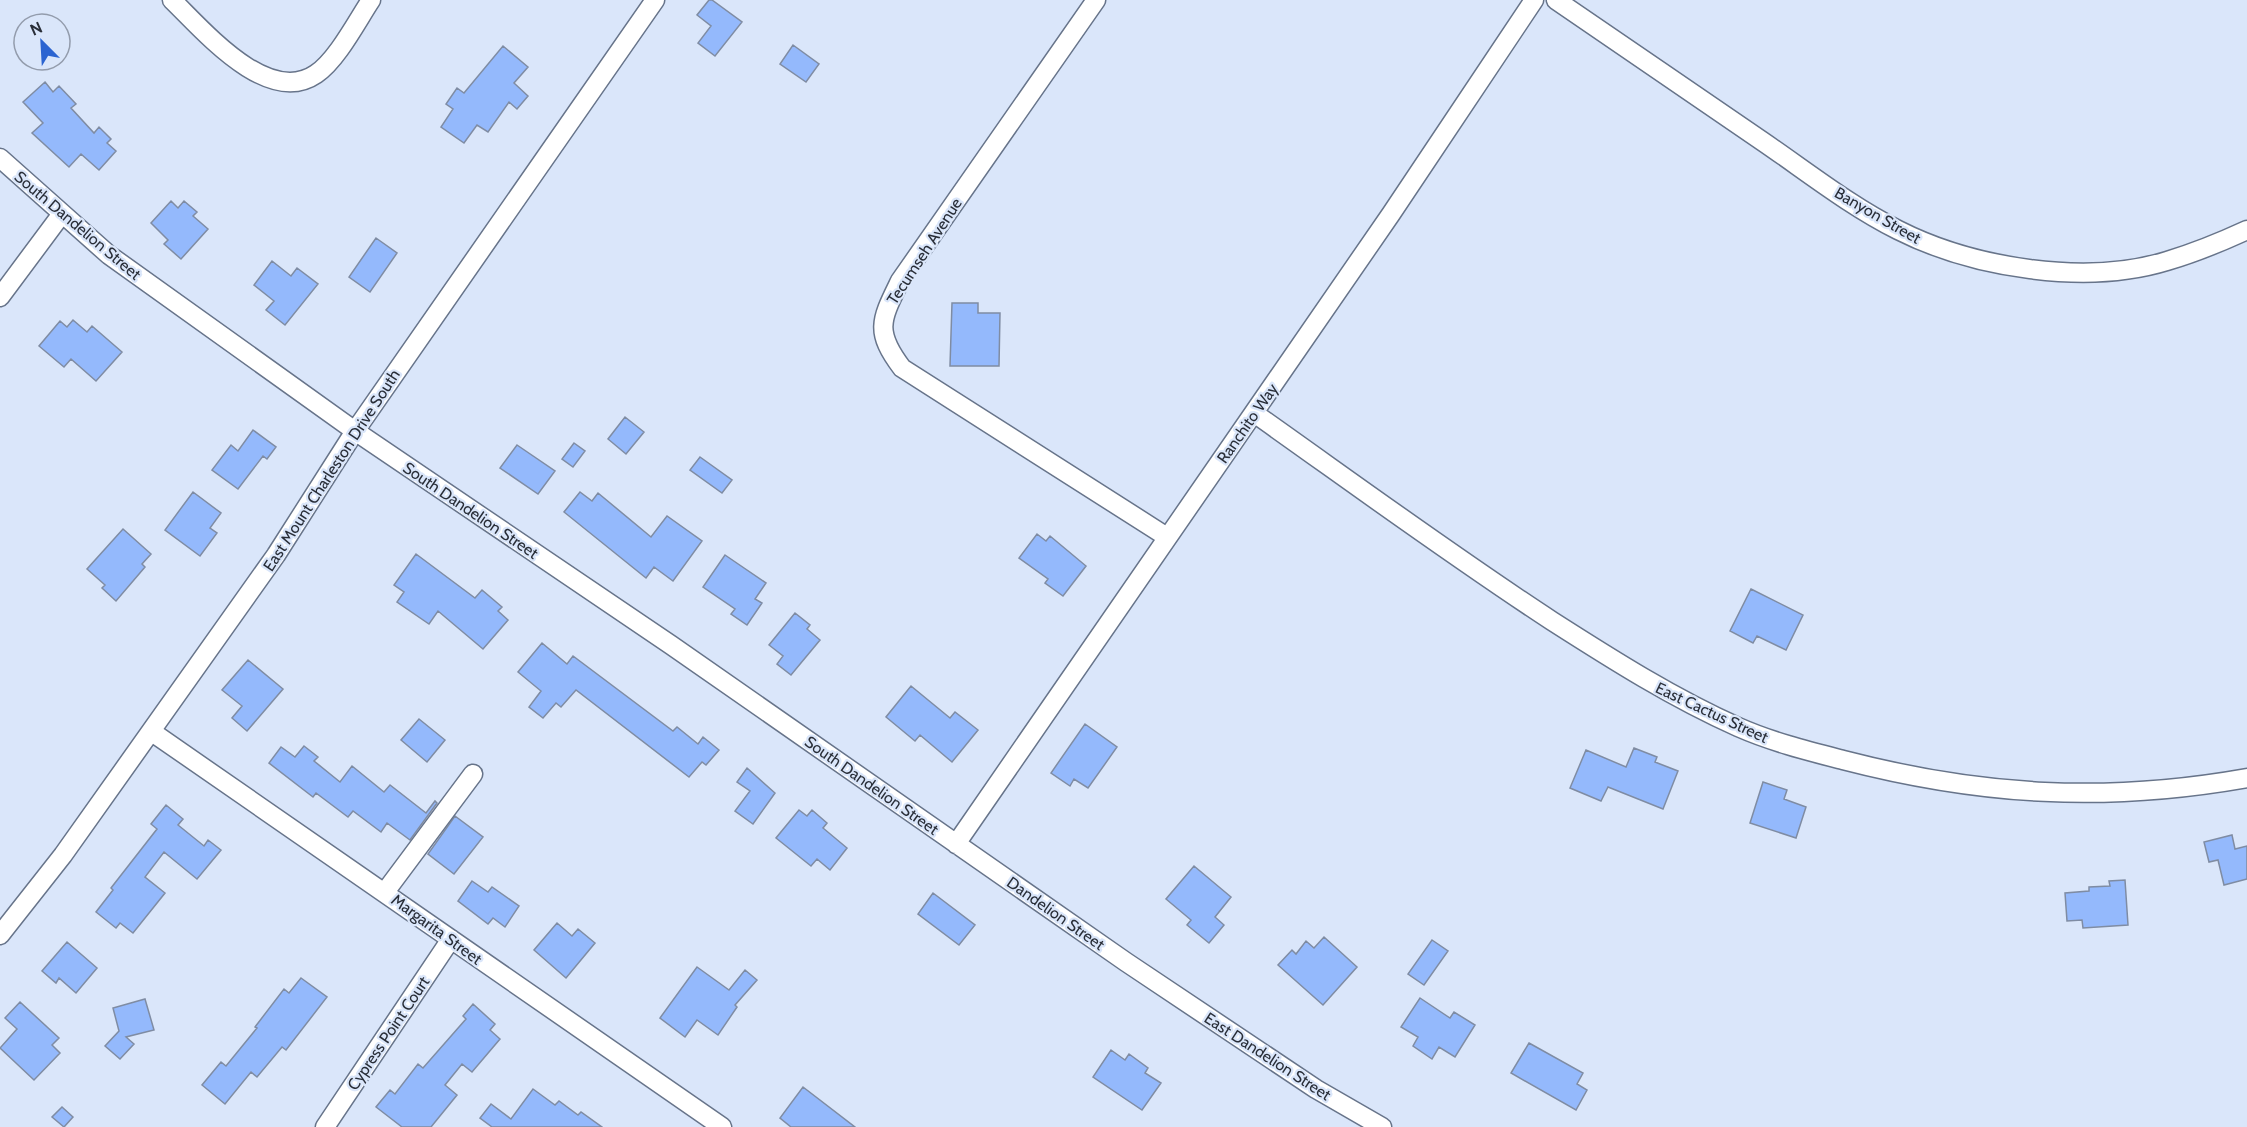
<svg xmlns="http://www.w3.org/2000/svg" width="2247" height="1127" viewBox="0 0 2247 1127" font-family="Cabin,sans-serif">
<rect width="100%" height="100%" fill="#dae6fa"/>
<path fill="#94b9fc" stroke="#7f8ca3" stroke-width="1.5" d="M709 0H712L742 22 715 56 698 43 711 26 697 15Z
M793 45 819 64 806 82 780 64Z
M503 46 528 67 514 83 528 96 517 109 509 102 488 132 477 125 464 143 441 127 453 109 446 104 457 88 464 93Z
M45 82 53 92 59 86 76 104 71 108 94 133 99 127 111 139 107 143 116 151 99 170 81 154 69 167 32 133 43 123 23 102Z
M171 201 178 208 184 201 197 212 193 216 208 229 181 259 164 244 168 240 151 223Z
M376 238 397 253 370 292 349 277Z
M272 261 291 276 297 268 318 284 285 325 266 310 274 301 254 285Z
M952 303H978V313H1000L999 366H950Z
M73 320 87 332 92 326 122 352 96 381 71 359 64 367 39 346 60 321 67 327Z
M625 417 644 432 626 454 608 439Z
M253 430 276 447 267 459 263 456 238 489 212 470 231 445 238 451Z
M574 443 585 451 573 467 562 459Z
M517 445 555 471 538 494 500 468Z
M700 457 732 480 722 493 690 470Z
M193 492 221 513 210 528 217 533 200 556 165 530Z
M580 492 592 501 598 493 651 537 667 516 702 541 673 581 654 567 646 578 564 512Z
M123 529 151 554 142 564 145 567 116 601 102 588 105 585 87 569Z
M1037 534 1046 541 1050 536 1086 566 1063 596 1045 583 1048 579 1019 558Z
M416 554 475 598 482 590 502 607 498 611 508 620 483 649 438 611 429 624 397 602 404 592 394 585Z
M725 555 766 583 755 599 762 603 747 625 731 614 735 609 703 587Z
M1751 589 1803 615 1786 650 1757 636 1753 643 1730 631Z
M795 613 810 625 807 629 820 640 791 675 777 664 783 656 769 645Z
M542 643 567 664 573 656 673 731 677 727 698 744 703 737 719 750 706 765 702 762 689 777 576 690 561 707 556 703 543 718 529 707 541 691 518 672Z
M248 660 283 689 247 731 232 718 242 706 222 690Z
M911 686 950 718 955 712 978 730 952 762 920 735 915 741 886 717Z
M419 719 445 740 427 762 401 740Z
M1085 724 1117 747 1088 788 1074 779 1070 786 1051 773Z
M304 746 318 757 314 761 340 782 352 766 384 792 390 785 426 813 435 801 437 803 410 840 387 823 381 832 353 811 348 817 316 793 313 797 269 763 281 747 295 757Z
M1634 748 1657 757 1655 762 1678 771 1663 809 1608 787 1601 801 1570 788 1586 750 1626 767Z
M747 768 775 793 753 824 735 811 750 791 737 782Z
M1763 782 1787 790 1784 799 1806 807 1796 838 1750 823Z
M166 805 183 819 178 825 204 846 208 840 221 850 197 879 164 852 145 877 165 893 133 933 120 923 116 928 96 912 113 890 111 888 157 829 151 824Z
M799 810 807 816 812 810 827 823 823 828 847 848 830 870 817 859 811 866 776 838Z
M455 816 483 837 454 874 428 854Z
M2232 835 2235 849 2247 846V879L2224 885 2218 860 2209 862 2204 842Z
M1194 866 1231 897 1215 917 1224 925 1209 943 1187 925 1191 920 1166 899Z
M2125 880 2128 925 2083 928 2082 920 2067 921 2065 893 2089 891V887L2110 886 2109 881Z
M472 881 488 892 492 887 519 906 505 927 493 918 488 924 458 901Z
M933 893 975 925 959 945 918 914Z
M557 923 572 936 578 929 595 943 566 978 534 950Z
M1324 937 1357 967 1323 1005 1278 965 1292 950 1296 954 1306 941 1314 948Z
M1432 940 1448 951 1424 985 1408 974Z
M67 942 97 968 76 993 59 978 56 983 42 971Z
M697 967 729 990 745 970 757 980 735 1005 737 1007 718 1035 697 1020 685 1037 660 1018Z
M301 978 327 997 286 1050 282 1047 257 1077 251 1072 225 1104 202 1085 221 1062 226 1066 257 1028 255 1027 284 989 289 993Z
M1420 998 1450 1018 1454 1012 1475 1025 1455 1057 1439 1047 1432 1059 1413 1046 1418 1037 1401 1027Z
M145 999 154 1030 126 1037 134 1044 120 1059 105 1046 119 1031 113 1008Z
M20 1002 59 1038 52 1045 60 1053 34 1080 0 1048 17 1029 5 1018Z
M473 1004 495 1024 490 1030 500 1039 472 1072 462 1064 445 1085 457 1095 431 1127H402L376 1107 390 1090 395 1094 418 1064 423 1068 466 1019 463 1016Z
M1529 1043 1583 1073 1577 1084 1587 1090 1576 1110 1511 1073Z
M1111 1050 1125 1060 1129 1054 1148 1068 1145 1073 1161 1083 1142 1110 1093 1077Z
M803 1087 855 1127H791L780 1118Z
M533 1089 555 1105 559 1101 578 1115 581 1112 602 1127H492L480 1118 491 1104 511 1119Z
M62 1107 73 1117 64 1127 52 1117Z"/>
<g fill="none" stroke-linecap="round" stroke-linejoin="round">
<defs>
<path id="minor" d="M172 0C204 31 268 107 316 74 337 60 357 21 371 0
M1096 0 900 281C881 320 874 331 902 368L1167 537
M1556 0C1625 47 1693 94 1762 141 1806 171 1850 206 1898 230 1973 268 2086 286 2167 261 2194 253 2221 242 2247 230
M0 158 109 255 355 431 671 645 1126 962 1316 1089 1382 1127
M0 297 61 215
M1254 413C1353 483 1451 555 1552 621 1613 660 1673 698 1738 727 1772 742 1808 751 1843 760 1982 796 2106 803 2247 778
M152 732 722 1127
M956 844 1391 214 1534 0
M385 892 473 774
M0 935 63 855 276 555 355 431 655 0
M325 1127 451 939"/>
</defs>
<use href="#minor" stroke="#67748a" stroke-width="21"/>
<use href="#minor" stroke="#fff" stroke-width="18"/>
</g>
<g text-anchor="middle" stroke-width="4.5" stroke-linejoin="round" paint-order="stroke">
<g font-size="16" fill="#292e38" stroke="#dae6fa">
<text transform="translate(1878 215) rotate(30)" y="6">Banyon Street</text>
<text transform="translate(78 225) rotate(40)" y="6">South Dandelion Street</text>
<text transform="translate(924 251) rotate(-57)" y="6">Tecumseh Avenue</text>
<text transform="translate(1247 423) rotate(-55)" y="6">Ranchito Way</text>
<text transform="translate(331 470) rotate(-57)" y="6">East Mount Charleston Drive South</text>
<text transform="translate(471 510) rotate(34)" y="6">South Dandelion Street</text>
<text transform="translate(1712 712) rotate(25)" y="6">East Cactus Street</text>
<text transform="translate(872 785) rotate(35)" y="6">South Dandelion Street</text>
<text transform="translate(1056 913) rotate(35)" y="6">Dandelion Street</text>
<text transform="translate(437 929) rotate(36)" y="6">Margarita Street</text>
<text transform="translate(388 1033) rotate(-56)" y="6">Cypress Point Court</text>
<text transform="translate(1268 1056) rotate(33)" y="6">East Dandelion Street</text>
</g>
</g>
<g transform="translate(42 42) rotate(336)"><circle r="28" fill="#dae6fa" stroke="#939cac" stroke-width="1.5"/>
<path d="M0-4.5L10 22L0 15L-10 22Z" fill="#2b64d1"/>
<text y="-9" font-size="16" font-weight="bold" text-anchor="middle" fill="#292e38">N</text>
</g>
</svg>
